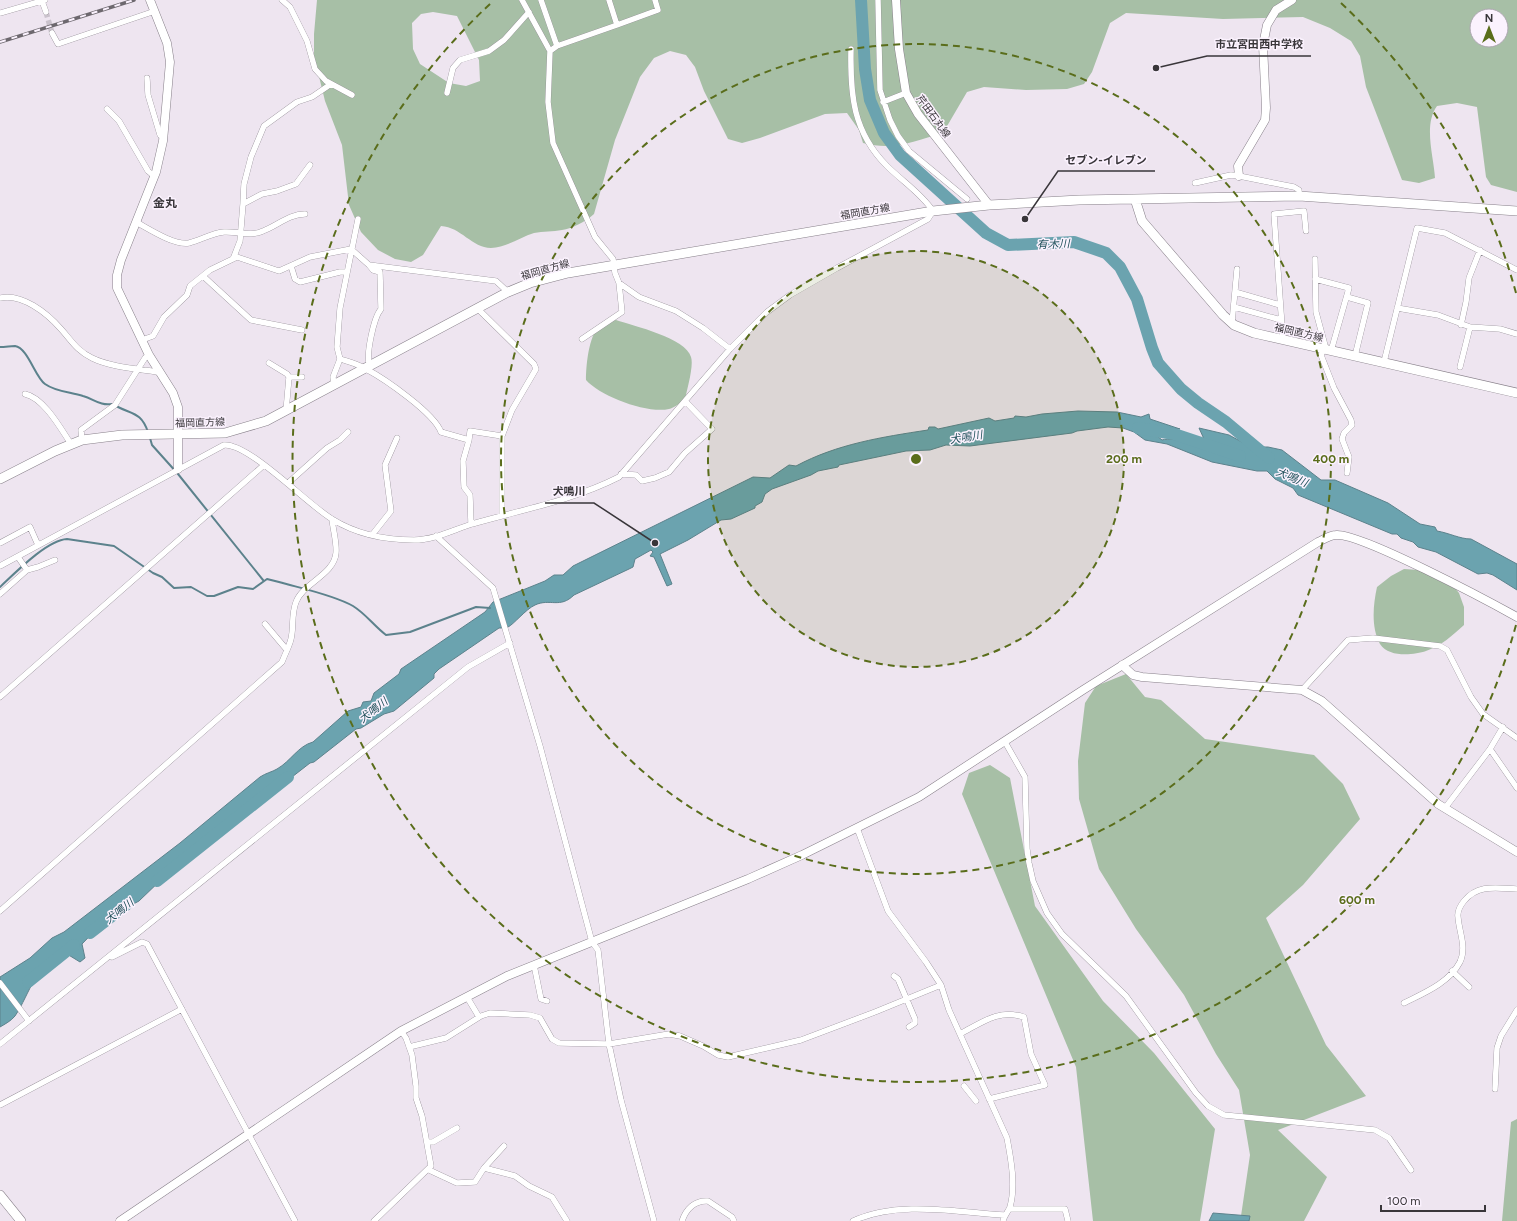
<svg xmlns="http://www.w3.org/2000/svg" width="1517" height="1221" viewBox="0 0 1517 1221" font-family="Figtree,'Noto Sans JP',sans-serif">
<rect width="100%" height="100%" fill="#eee5f0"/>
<path fill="#a7bfa6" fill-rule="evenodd" d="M317 0H1517V192L1491 185 1486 177 1477 107 1457 103 1437 106C1423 125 1434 157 1435 178L1419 183 1402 180 1366 87 1360 56 1351 41 1330 28 1303 17 1223 19 1126 13 1110 23 1092 72 1084 84 1067 89 1026 90 984 87 967 92 943 133C914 141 894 151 863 143L859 130 847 113 825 114 760 138 742 143 728 139 704 91 695 67 686 55 670 51 654 58 640 77 615 140 594 214C586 221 572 229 562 230 553 232 543 231 534 233 520 237 506 248 491 248 472 248 461 227 441 226L423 255 411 262 395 259 378 250 361 232 349 205 342 145 325 101 314 56V34ZM433 12 457 16 479 60 480 81 466 86 449 83 420 64 413 49 412 23 421 14ZM1477 16H1501V40H1477Z
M616 320C634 326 686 338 691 357 694 366 687 389 685 400 680 403 674 408 669 409 647 414 600 396 586 380 586 365 589 330 603 323 606 321 612 321 616 320Z
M1404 569 1419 570 1454 587 1459 593 1464 607V625C1453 635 1441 646 1426 651 1414 655 1389 658 1380 644 1371 628 1373 605 1377 587L1391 576Z
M1126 674 1145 697 1161 700 1205 739 1314 755 1343 784 1360 819 1303 885 1266 918 1326 1045 1366 1096 1278 1130 1327 1177 1304 1221H1243L1241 1216 1250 1155 1239 1090 1216 1054 1184 995 1136 929 1099 869 1079 799 1078 761 1085 703 1096 686Z
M990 765 1010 778 1035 906 1103 1001 1154 1053 1215 1129 1200 1221H1093L1076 1067 962 794 969 773Z
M1517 1119V1221H1502L1511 1122Z"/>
<path fill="#6ba3af" stroke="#5c828c" d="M1078 411 1117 412 1141 417 1149 414 1150 419 1180 429 1154 427 1156 435 1162 440C1173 436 1213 448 1224 453V446L1204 439 1199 428 1229 435 1251 447H1268L1282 450 1321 480H1335L1388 503 1420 524 1435 527 1437 531C1449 533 1460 539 1471 539L1517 564V590L1493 575 1487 573 1478 574 1436 552 1418 547 1413 542 1401 538 1397 534H1392L1298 495 1293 488 1275 479 1267 471H1257L1212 462 1167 444 1145 440 1134 432 1123 428 1108 427 1077 431 1072 433 970 446 946 445 930 450 906 451 839 465 838 467 818 471 811 475 772 489 765 494 762 502 755 506V508L731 519 721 520 688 540 660 554 672 584 667 586 654 557 650 556 653 552 651 550 635 559 633 567 629 569 574 595C560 609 550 598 535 605 526 609 513 625 508 627 505 628 502 628 499 628L439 669 434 674V678L394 711 384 714 361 728 356 729 314 762 310 763 283 784 269 790 260 798 255 799 234 819 190 852 139 901 107 918 82 944 85 958 80 962 67 954C36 960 30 994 15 1016 11 1021 5 1024 0 1027V977L30 958 52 938 64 932 180 843 260 777C266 773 272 772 277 769 291 761 298 746 313 742L348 711 361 707 363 702 371 701 374 693 399 674 401 669 485 612 493 602 545 581 554 575H563L573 566 753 477 770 478 789 465 796 466C837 444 882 437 928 430L929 427H935L938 429 989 418 995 421 1014 418 1015 416 1026 417 1042 414Z
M1213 1213 1250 1216 1249 1221H1209Z"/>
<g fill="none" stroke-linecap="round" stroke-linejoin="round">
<path stroke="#5c828c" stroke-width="2" d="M0 347C5 347 11 346 15 346 28 348 35 377 45 384 56 392 71 392 83 396 94 399 100 406 112 404
M116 406C133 415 141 412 148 432
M150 438 152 445 178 474 263 580
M0 587C15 573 47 540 67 539L114 546 153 573 162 577 174 588 191 587 207 596H214L238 587 253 589 267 579 279 582C300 588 334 595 353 606 366 614 374 626 386 635L410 632 476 607 490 608"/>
<path stroke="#6ba3af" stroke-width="12" d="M861 0 865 69 870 100 884 133 900 155 986 233 1008 245 1074 242 1106 253 1120 267 1137 299 1152 348 1158 363 1181 389 1198 403 1226 422 1269 458
M1138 428 1174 434 1240 456
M157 881 288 777
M90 933 126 905
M28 982 74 945"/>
<path stroke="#cac2cc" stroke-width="5.5" stroke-dasharray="5.5 3" stroke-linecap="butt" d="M46 12 52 33"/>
<defs>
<path id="street" d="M282 0 290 7 307 41 315 69 326 81 352 95
M522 0 550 51 548 102 553 143 595 237 613 259 615 273 619 283 639 297 676 311 703 328 730 349
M541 0 557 46
M878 0 880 90 890 120 898 136 909 151 967 199
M42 1 46 12
M0 13 45 0
M617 25 658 10 655 0
M52 33 58 44 155 11
M550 51 557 46 617 25 609 0
M147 78 148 95 160 135 164 137
M447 93 453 68 460 60 489 51 504 40 529 12
M883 102 906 93
M107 109 119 121 148 171 154 176
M1195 183 1231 175 1239 176 1294 187 1299 190V196
M243 204 244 184 251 157 264 126 297 102 312 97 331 84
M136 222C149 229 175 246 189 243 201 240 212 233 224 232 237 231 251 237 263 231 277 226 289 214 305 214
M233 259 240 241 243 204 262 194 277 191 296 184 310 165
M1315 259 1316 312 1326 349
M369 265 373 270 380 272 381 309C374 317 365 356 370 366
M291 266 295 279 300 282 340 272H346
M203 276 251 320 302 330
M1315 279 1349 288 1331 351
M1235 292 1280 305
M1347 297 1368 303 1355 356
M0 298C22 293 47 313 61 329 71 340 77 351 92 358 110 367 138 369 158 372
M1234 307 1281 320
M477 308 534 364 536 369 512 410 502 436
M1397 308 1438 315 1470 327 1500 329 1517 334
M1232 323 1237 269
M1461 325 1466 302 1469 278 1480 250
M582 339 622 312 619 283
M142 340 153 336 164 317 187 295 190 286 210 270 237 257 279 271 310 257 351 249 369 265 496 281 508 292
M1283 340 1274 214 1304 211 1306 231
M1324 349 1321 355 1334 388 1351 420 1352 425 1344 433 1342 439 1349 457 1347 473
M340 359C349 362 358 364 366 369 385 379 434 413 441 432L469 440 463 461 464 487 470 495 471 524
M1384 362 1417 228 1445 233 1517 270
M269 363 287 374 289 377 286 411
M1460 367 1470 327
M289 377H302
M334 386 333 377 340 359 337 347 340 308 358 219
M25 394C44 398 61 429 71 444
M82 440 81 430 115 405 145 358 149 355
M469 440 470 431 502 436V516
M621 474 636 475 642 481 655 478 669 472 685 453 712 429 685 401
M288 483 327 448 340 440 348 432
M372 535 391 511 385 465 397 438
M436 536 493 588 540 746 592 942 598 950 609 1044 621 1100 654 1221
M0 543 30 527 38 545
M18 557 27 570 38 567 55 560
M0 566 224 445C249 443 308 505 332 519 356 534 386 540 414 540 434 540 453 530 472 524 521 510 574 500 619 477L730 349 767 312 790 295 837 268 928 219 933 211C921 193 902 181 887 166 853 132 850 95 851 49
M0 594 27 570
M265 624 287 650
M1302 690 1348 640 1373 638 1440 646 1447 650 1471 697 1483 714 1517 738
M0 697 264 465
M1005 742 1025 777 1027 849 1029 863 1033 881 1047 913 1062 934 1126 996 1196 1093 1208 1106 1224 1115 1375 1130 1389 1138 1411 1170
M1490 749 1517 788
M1445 808 1490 749 1503 727
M857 828 888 911 926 962 941 985 949 1010 1007 1138C1011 1159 1016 1186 1010 1207 1008 1212 1004 1216 1003 1221
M0 911 282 662C285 654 289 647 291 639 294 627 291 615 296 602 303 583 334 575 336 553 337 543 333 530 332 519
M112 957 142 942 147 944 295 1221
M534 965 541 999 547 1001
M1452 971 1469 987
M894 976 898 979 915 1019V1023L909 1027
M0 983 29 1021
M467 997 479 1017
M1404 1003C1424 993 1449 983 1460 962 1467 947 1459 932 1458 917 1457 911 1460 906 1464 901 1478 884 1496 888 1517 889
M960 1034C983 1022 998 1009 1024 1017L1031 1054 1045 1085 989 1099
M0 1044 468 667 510 643
M409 1047 446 1038 481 1016 490 1013 530 1015 540 1018 552 1039 559 1043 609 1044 669 1034 680 1036 703 1046 718 1055 728 1057 801 1040 875 1012 941 985
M964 1086 976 1101
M1495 1089 1497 1048 1501 1036 1517 1010
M0 1105 182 1009
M427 1142H433L457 1128
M484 1168 504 1146
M429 1170 457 1183 475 1182 484 1168 515 1176 529 1186 552 1197 567 1221
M1009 1209H1065L1068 1221
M374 1221 431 1166 422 1116 416 1098V1086L412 1055 406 1038 401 1031
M682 1221C686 1209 695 1200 708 1201L732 1217 734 1221
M853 1221C898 1200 956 1212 1005 1215"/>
<path id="secondary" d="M150 0 167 43 170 62 163 141 156 172 121 260 117 275V288L149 355 173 393 178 407V469
M896 0 899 49 906 93 918 114 989 205
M1239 176 1238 166 1265 120 1266 108 1263 45 1267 25 1276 10 1292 0
M1122 665 1133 675 1142 677 1302 690 1322 701 1438 804 1517 852
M120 1221 401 1031 507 976 748 879 802 855 919 797 1083 690 1318 542C1323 540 1330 535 1336 535 1359 532 1490 602 1517 617"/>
<path id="primary" d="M1135 199 1142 221 1223 315 1234 325 1254 333 1517 393
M0 479 55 451 82 440 122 435 225 433 266 421 508 292 530 283 568 273 933 211 989 205 1079 200 1299 196 1517 211
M0 1195 21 1221"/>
</defs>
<use href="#street" stroke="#88808a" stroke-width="6"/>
<use href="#secondary" stroke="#88808a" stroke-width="9"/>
<use href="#primary" stroke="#88808a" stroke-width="10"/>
<use href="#street" stroke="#fff" stroke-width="5.5"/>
<use href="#secondary" stroke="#fff" stroke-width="8"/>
<use href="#primary" stroke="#fff" stroke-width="9"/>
<defs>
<path id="rail" d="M0 42 134 0"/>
</defs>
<use href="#rail" stroke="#6d686e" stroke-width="3.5"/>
<use href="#rail" stroke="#fbf2fe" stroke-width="2" stroke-dasharray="6" stroke-linecap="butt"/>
</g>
<circle cx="916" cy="459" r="208" fill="#5a6d1b" fill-opacity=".12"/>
<g fill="none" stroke="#5a6d1b" stroke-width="2" stroke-dasharray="7 5">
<circle cx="916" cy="459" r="208"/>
<circle cx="916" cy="459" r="415"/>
<path d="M1516 625A623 623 0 1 1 491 3M1341 3A623 623 0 0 1 1516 293"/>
</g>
<g text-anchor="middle" stroke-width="3" stroke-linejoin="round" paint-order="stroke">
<g font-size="10" fill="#39363a" stroke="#fbf2fe">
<text transform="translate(934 116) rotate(54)" y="4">芹田石丸線</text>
<text transform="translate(865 211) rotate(-10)" y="4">福岡直方線</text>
<text transform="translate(545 269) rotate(-16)" y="4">福岡直方線</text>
<text transform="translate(1299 332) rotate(13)" y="4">福岡直方線</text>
<text transform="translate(200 422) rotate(-2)" y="4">福岡直方線</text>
</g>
<g font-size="11" font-style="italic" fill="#1f505a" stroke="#fbf2fe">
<text transform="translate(1053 244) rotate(-2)" y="4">有木川</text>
<text transform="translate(966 437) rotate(-9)" y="4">犬鳴川</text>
<text transform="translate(1292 477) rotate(22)" y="4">犬鳴川</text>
<text transform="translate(373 710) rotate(-38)" y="4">犬鳴川</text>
<text transform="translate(119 911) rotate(-38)" y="4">犬鳴川</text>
</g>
<g font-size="12" font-weight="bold" fill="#39363a" stroke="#fbf2fe">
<text x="165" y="207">金丸</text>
</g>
</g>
<circle cx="916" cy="459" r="6" fill="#5a6d1b" stroke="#fbf2fe" stroke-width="2"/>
<g font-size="12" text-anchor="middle" font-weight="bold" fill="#5a6d1b" stroke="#fbf2fe" stroke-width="3" stroke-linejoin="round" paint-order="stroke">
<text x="1124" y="463">200 m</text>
<text x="1331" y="463">400 m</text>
<text x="1357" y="904">600 m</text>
</g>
<path fill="none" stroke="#39363a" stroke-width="1.5" d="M1156 68L1207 56H1311M1025 219L1058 171H1155M655 543L594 503H545"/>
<g fill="#39363a" stroke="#fbf2fe" stroke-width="1.5">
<circle cx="1156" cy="68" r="4"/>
<circle cx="1025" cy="219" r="4"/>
<circle cx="655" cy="543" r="4"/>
</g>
<g font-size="11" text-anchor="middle" font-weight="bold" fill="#39363a" stroke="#fbf2fe" stroke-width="3" stroke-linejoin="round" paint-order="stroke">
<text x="1259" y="48">市立宮田西中学校</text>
<text x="1106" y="164">セブン-イレブン</text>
<text x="569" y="495">犬鳴川</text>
</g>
<g transform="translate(1489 28)"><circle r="19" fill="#fbf2fe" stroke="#ada7b0"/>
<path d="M0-3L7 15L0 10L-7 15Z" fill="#5a6d1b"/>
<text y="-6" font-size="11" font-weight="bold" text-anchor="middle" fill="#39363a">N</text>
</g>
<path d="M1381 1205v6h104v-6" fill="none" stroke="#39363a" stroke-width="2"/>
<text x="1387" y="1205" font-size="12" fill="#39363a" stroke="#fbf2fe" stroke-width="3" paint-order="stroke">100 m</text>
</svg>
